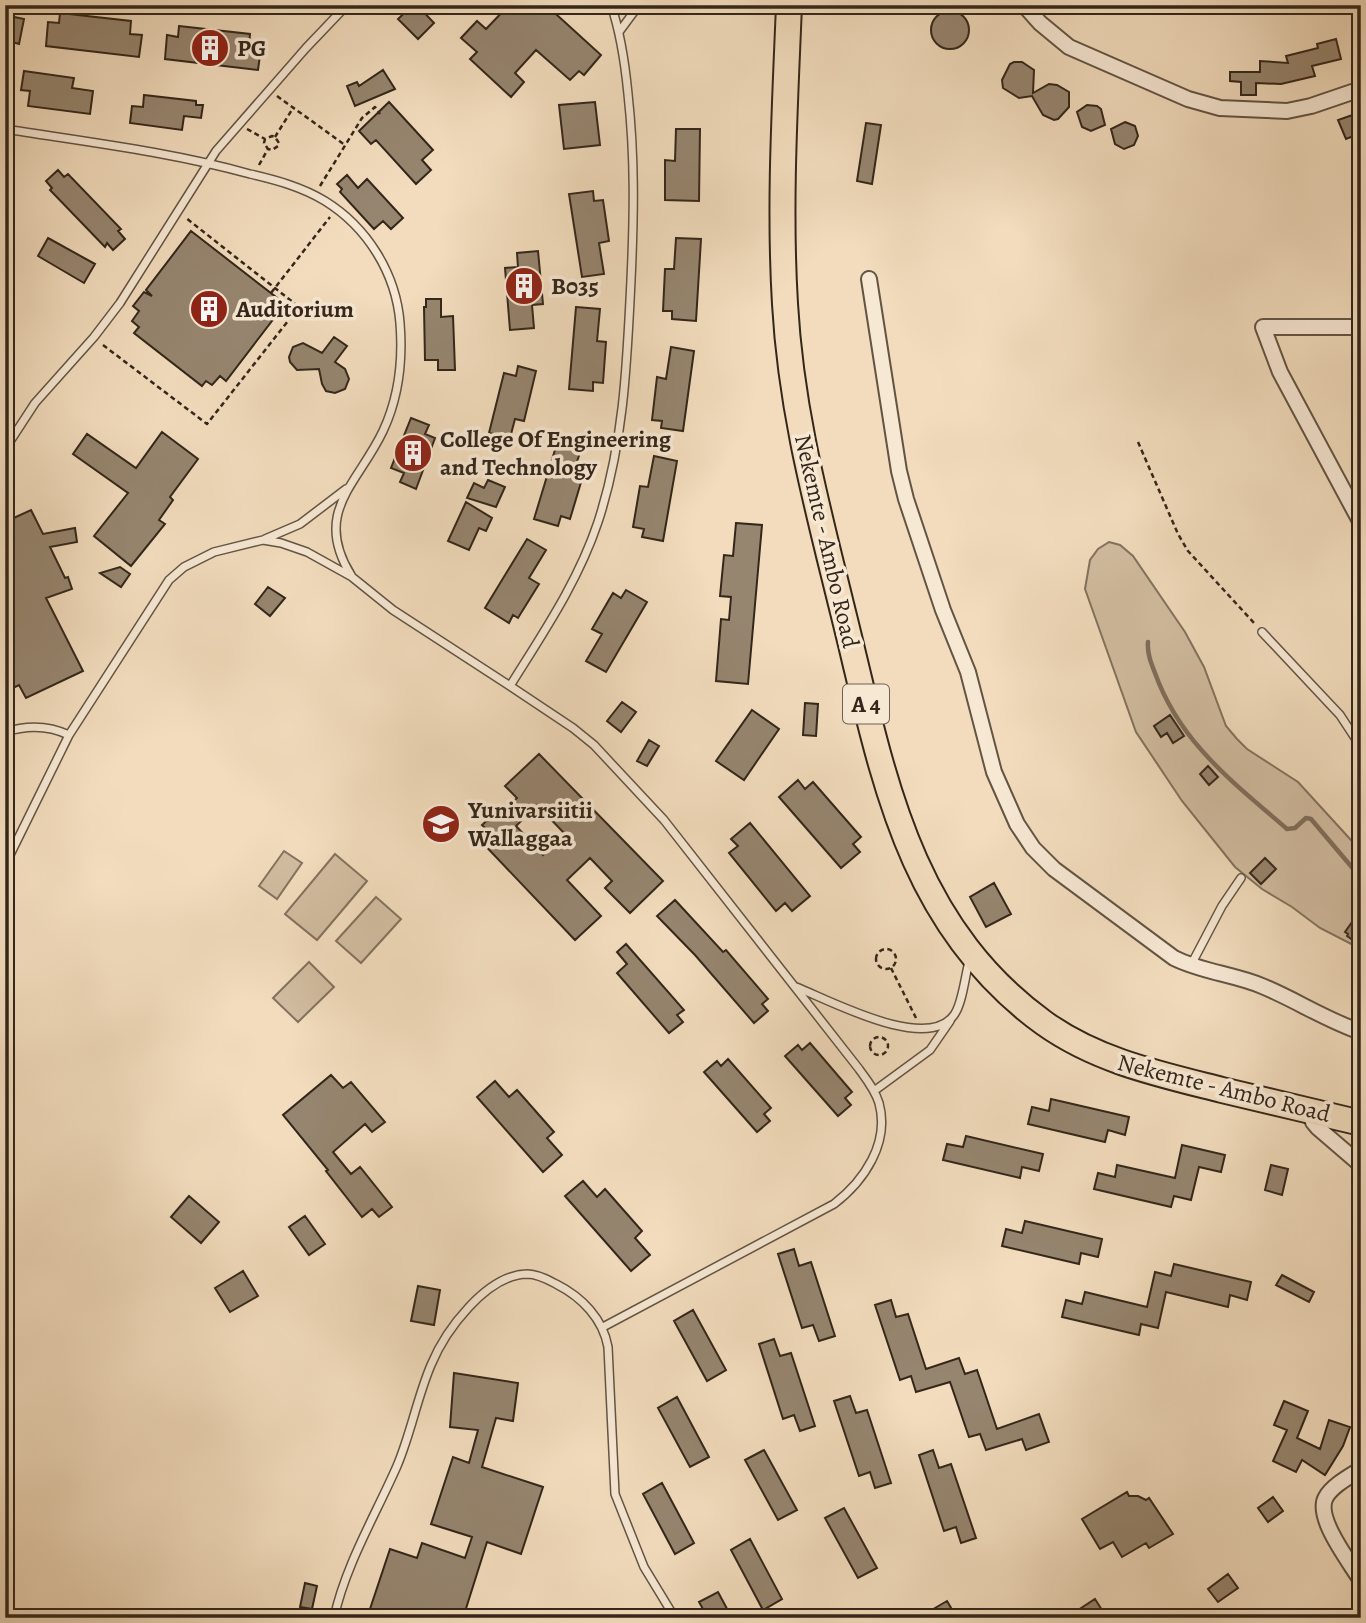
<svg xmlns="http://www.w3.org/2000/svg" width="1366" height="1623" viewBox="0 0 1366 1623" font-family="Alegreya,serif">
<rect width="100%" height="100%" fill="#f2dcbd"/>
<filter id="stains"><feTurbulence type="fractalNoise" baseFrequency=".00286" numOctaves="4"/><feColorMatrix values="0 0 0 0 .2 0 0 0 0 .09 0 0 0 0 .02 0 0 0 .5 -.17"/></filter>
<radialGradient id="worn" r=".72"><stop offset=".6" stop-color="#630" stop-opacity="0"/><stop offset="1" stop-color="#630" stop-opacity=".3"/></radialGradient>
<path fill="#d2bda1" stroke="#82725e" stroke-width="2" d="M1109 542 1120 545 1133 556 1185 632 1204 667 1226 726 1237 739 1247 749 1298 782 1361 851V949L1320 928 1292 907 1262 889 1235 867 1182 801 1136 732 1085 589 1090 560 1098 549Z
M284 851 302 863 277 899 259 886Z
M335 854 367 881 317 940 285 914Z
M376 897 401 919 361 963 336 941Z
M309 962 334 987 298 1022 273 998Z"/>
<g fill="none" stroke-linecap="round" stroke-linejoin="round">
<path stroke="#7f6e5b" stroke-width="4.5" d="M1148 642C1147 653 1151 663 1155 673 1180 743 1233 782 1287 829L1295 828 1306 818 1311 819 1361 878"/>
</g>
<path fill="#96856f" stroke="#33261a" stroke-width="2" fill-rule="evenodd" d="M413 5H417L434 23 418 39 398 19Z
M509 5H546L601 55 584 75 579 71 570 80 536 50 515 73 524 82 511 97 470 59 477 52 461 38 477 21 486 29Z
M931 30a19 19 0 1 1 38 0a19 19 0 1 1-38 0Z
M60 13 131 21 130 34 142 35 139 57 46 46 48 22 59 23Z
M5 15 24 19 19 44 5 40Z
M179 26 250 34 249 47 261 48 258 70 165 59 167 35 178 37Z
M1336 39 1341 59 1312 66 1315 76 1281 84 1256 83V95H1241V82L1230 81V72H1260V61L1288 63 1286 56 1318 48 1317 44Z
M1014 62H1022L1034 70 1033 93 1049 84 1057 85 1069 92V107L1058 119 1054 120 1043 115 1032 96 1019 98 1003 88 1002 80 1010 64Z
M383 70 395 89 355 106 347 86 357 82 359 86Z
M24 71 74 78 72 88 93 91 90 114 28 106 30 91 21 90Z
M144 95 196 101V105H203L201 118 184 116 182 130 130 123 132 106 143 107Z
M389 102 433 150 422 160 431 170 416 184 376 140 371 144 359 131Z
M595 102 600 145 564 149 559 105Z
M1087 105 1097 106 1101 109 1105 125 1091 131 1082 127 1077 112Z
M1361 112V133L1346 139 1338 120Z
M1125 122 1135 126 1138 136 1134 145 1124 149 1115 144 1111 129Z
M866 123 881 125 872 184 857 181Z
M676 129H700L699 201 665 200V160L675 161Z
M58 170 64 177 68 174 121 229 118 231 125 239 113 250 107 243 105 247 50 190 52 188 46 181Z
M347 175 358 188 367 179 403 218 391 229 383 221 374 229 340 192 342 189 337 184Z
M593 191 594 201 603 200 609 241 599 243 604 274 582 277 569 194Z
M191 231 285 304 226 381 220 376 212 385 206 381 202 386 134 333 139 327 132 321 139 311 133 306 144 292 152 296 146 290Z
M48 238 95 264 84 283 38 256Z
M676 238 701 239 696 321 672 319V311H663L665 269H674Z
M538 251 543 304 532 305 534 328 510 330 505 268 518 267 517 253Z
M426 299H441V317L453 316 455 370H438V360H425L424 307H426Z
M576 307 600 309 597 341 606 342 603 383 593 382V391L569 389Z
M334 337 347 346 335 362 345 369 349 379 345 389 335 393 326 391 322 384 319 369 297 370 290 362 289 357 293 347 303 343 322 353Z
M671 347 694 351 683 431 661 428 662 421 652 420 657 377 666 379Z
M518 366 536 371 524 421 515 419 510 438 489 433 504 373 516 376Z
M411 418 429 425 425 434 435 438 416 489 400 482 404 473 391 468Z
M162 432 198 459 170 497 173 500 159 520 165 524 131 566 94 536 128 493 73 454 87 434 136 468Z
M558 440 582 447 572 476 582 479 570 519 561 516 558 526 534 519Z
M654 456 677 461 663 541 642 537 644 529 633 527 640 486 648 487Z
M488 480 505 487 496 507 467 498 474 483 484 488Z
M466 502 492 518 486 531 479 528 469 550 448 541Z
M31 510 43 534 75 528 77 542 50 547 65 578 68 577 72 589 46 598 83 671 26 698 19 685 5 692V522Z
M736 523 762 525 748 684 716 681 721 619 729 620 731 597 720 596 724 555 733 556Z
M527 539 546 550 529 578 539 584 518 618 513 615 509 623 485 608Z
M120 567 130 574 121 587 100 573Z
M268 587 285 598 270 616 255 604Z
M626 590 647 602 606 672 586 661 602 634 592 629 613 593 621 598Z
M622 702 636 712 621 732 607 721Z
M805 703 818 704 816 736 803 735Z
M752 710 779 729 744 780 716 761Z
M1170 715 1184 736 1173 743 1167 733 1161 737 1154 726Z
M649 740 659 746 647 766 637 761Z
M539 754 663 881 630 913 605 888 612 881 590 858 567 880 601 916 575 940 477 837 486 829 482 825 492 816 495 819 517 798 505 786ZM537 805 565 834 543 855 516 826Z
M1208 766 1218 777 1209 785 1200 774Z
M798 780 805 789 813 782 861 837 853 844 860 852 841 868 779 797Z
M750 823 810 896 792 911 785 903 776 911 729 853 738 846 731 839Z
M1265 858 1276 869 1261 884 1250 873Z
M994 883 1011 914 986 927 970 897Z
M675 900 723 952 726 950 768 999 762 1004 768 1011 754 1023 695 955 657 916Z
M1361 916V946L1347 936 1348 934 1345 932 1352 922 1355 924Z
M626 944 684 1010 677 1015 683 1022 669 1033 617 973 627 964 617 952Z
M810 1043 852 1092 845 1098 851 1105 838 1116 785 1056 798 1045 802 1050Z
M728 1059 771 1108 764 1114 770 1121 757 1132 704 1072 717 1061 721 1066Z
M331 1075 343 1088 351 1082 385 1122 372 1132 365 1124 333 1152 351 1174 360 1167 392 1207 379 1217 372 1209 362 1217 326 1171 328 1170 283 1115Z
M495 1081 509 1097 517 1090 554 1132 547 1138 562 1155 543 1172 477 1097Z
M1051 1099 1129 1117 1125 1135 1108 1130 1105 1142 1028 1124 1032 1107 1049 1111Z
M966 1136 1043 1154 1039 1171 1022 1167 1020 1178 943 1160 947 1144 963 1147Z
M1182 1145 1225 1155 1221 1172 1199 1167 1191 1200 1174 1196 1171 1207 1094 1189 1098 1173 1115 1177 1117 1165 1175 1178Z
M1271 1165 1288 1169 1282 1195 1265 1190Z
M583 1181 597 1197 605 1189 642 1231 635 1238 650 1255 631 1271 565 1196Z
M189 1196 219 1222 201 1243 171 1217Z
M305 1216 325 1244 309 1255 289 1227Z
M1025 1221 1102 1239 1098 1257 1081 1253 1079 1264 1002 1246 1006 1229 1022 1233Z
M794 1249 799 1266 811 1262 835 1336 819 1341 813 1325 802 1328 778 1254Z
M1174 1264 1251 1282 1247 1300 1230 1295 1228 1307 1166 1292 1158 1328 1141 1324 1139 1335 1062 1317 1066 1300 1082 1304 1085 1292 1147 1307 1155 1272 1171 1276Z
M243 1271 258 1296 230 1312 215 1288Z
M1282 1275 1314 1292 1309 1302 1276 1285Z
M418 1286 440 1290 434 1325 411 1321Z
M891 1300 896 1317 908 1314 926 1369 959 1358 965 1374 977 1370 997 1429 1039 1414 1049 1442 1026 1450 1022 1439 986 1450 980 1434 969 1437 950 1382 916 1392 911 1376 900 1380 875 1305Z
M693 1310 726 1370 707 1381 674 1321Z
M774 1339 780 1356 791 1353 815 1426 800 1431 794 1415 783 1419 759 1344Z
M454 1373 518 1383 513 1421 496 1418 482 1467 543 1487 521 1554 487 1542 463 1618H367L390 1549 417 1558 422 1543 465 1558 472 1537 431 1524 453 1457 469 1463 478 1430 450 1427Z
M850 1396 856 1413 867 1410 891 1483 875 1488 870 1472 859 1476 834 1401Z
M677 1397 709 1457 690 1467 658 1408Z
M1284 1401 1308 1411 1297 1438 1320 1449 1329 1420 1350 1427 1343 1446 1325 1475 1302 1460 1296 1472 1273 1461 1287 1430 1274 1425Z
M764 1450 797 1510 778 1520 745 1460Z
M933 1450 939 1468 951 1464 976 1538 961 1543 956 1527 944 1531 919 1455Z
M662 1483 694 1543 675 1554 643 1494Z
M1127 1492 1129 1496H1138L1146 1500 1149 1498 1173 1534 1149 1548 1146 1543 1122 1557 1113 1542 1100 1549 1082 1519Z
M1273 1497 1283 1511 1268 1522 1258 1508Z
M844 1508 877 1568 858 1578 825 1518Z
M750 1539 782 1599 763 1610 731 1550Z
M1228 1574 1238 1588 1218 1602 1208 1589Z
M305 1583 317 1586 312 1609 300 1607Z
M718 1592 732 1618H708L699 1602Z
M1095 1599 1107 1618H1066Z
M947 1601 957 1618H918Z"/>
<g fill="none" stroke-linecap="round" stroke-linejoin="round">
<defs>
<path id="lane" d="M619 32 639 5
M5 129C87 142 171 152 250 174 276 180 302 187 325 201 367 227 396 273 400 323 403 360 399 397 383 431 358 484 312 512 351 575
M5 449 35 403 94 337 120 303 216 151 306 48 347 5
M265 539 300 524 346 489
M1262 632 1340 715 1361 747
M510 686C543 633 578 582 598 522 624 443 627 362 631 280 634 215 635 158 628 94 625 63 621 34 611 5
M5 732C27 725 48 725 69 735
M5 865 69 735 169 580 184 567 214 552 263 540 281 543 307 552 352 577 393 610 510 686 573 728 594 745 664 820 859 1069C867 1080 875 1090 879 1103 890 1143 864 1181 834 1204L603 1327
M1191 965 1222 906 1241 878
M796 987C829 1000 927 1053 954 1015 963 1003 965 974 970 958
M874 1091 930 1050 950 1021
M5 1616 11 1618
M334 1618C345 1566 376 1514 397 1466 411 1433 417 1398 431 1365 445 1331 486 1275 527 1274 537 1274 547 1279 556 1284 582 1297 603 1319 608 1347L615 1494 644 1567 675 1618"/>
<path id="street" d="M1024 5 1040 23 1069 47 1188 99 1220 108 1287 111 1311 106 1361 89
M869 279 899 471 906 499 943 610 968 672 994 772 1017 824 1033 848 1054 869 1174 958C1202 972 1233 974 1262 986 1296 1000 1326 1020 1361 1032
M1361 327H1263L1280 372 1361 523
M1310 1111 1313 1122 1318 1128 1361 1165
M1361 1469C1349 1477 1333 1485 1326 1497 1314 1517 1350 1562 1361 1581"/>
<path id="highway" d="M789 5C785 105 779 205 785 304 791 410 816 502 841 604 881 762 902 920 1044 1023 1097 1061 1159 1074 1222 1090 1268 1101 1315 1112 1361 1123"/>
</defs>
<use href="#lane" stroke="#635443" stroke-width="10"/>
<use href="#street" stroke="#635443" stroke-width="18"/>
<use href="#highway" stroke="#33261a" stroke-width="28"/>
<path stroke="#33261a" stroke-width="2.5" stroke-dasharray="5 3.5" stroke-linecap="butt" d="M277 96 345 145
M247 129 265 139
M275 137 293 108
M259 165 268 149 264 143 265 139 272 136 275 137 279 143 278 146 272 150 268 149
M320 186 362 118 375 107 380 114
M271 293 330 217
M103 345 207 424 299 307 186 218
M1138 442 1178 534 1188 551 1255 624
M876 959a10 10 0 1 1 20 0a10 10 0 1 1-20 0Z
M891 968 916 1018
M870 1046a9 9 0 1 1 18 0a9 9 0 1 1-18 0Z"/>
<use href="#lane" stroke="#f7e8d4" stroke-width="7"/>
<use href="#street" stroke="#f7e8d4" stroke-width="14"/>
<use href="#highway" stroke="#f2dcbd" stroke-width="24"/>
</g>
<defs>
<symbol id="building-disc" viewBox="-11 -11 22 22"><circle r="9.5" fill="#8f2418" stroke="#f7e8d4"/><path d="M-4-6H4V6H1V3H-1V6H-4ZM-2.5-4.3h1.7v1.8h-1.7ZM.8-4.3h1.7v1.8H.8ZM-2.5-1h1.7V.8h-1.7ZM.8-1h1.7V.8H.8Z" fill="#fff"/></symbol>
<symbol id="university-disc" viewBox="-11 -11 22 22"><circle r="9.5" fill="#8f2418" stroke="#f7e8d4"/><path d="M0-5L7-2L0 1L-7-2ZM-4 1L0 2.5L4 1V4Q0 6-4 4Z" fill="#fff"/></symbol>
</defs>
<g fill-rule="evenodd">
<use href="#building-disc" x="188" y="26" width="44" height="44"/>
<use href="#building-disc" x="502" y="264" width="44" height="44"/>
<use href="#building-disc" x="187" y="287" width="44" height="44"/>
<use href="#building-disc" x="391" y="431" width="44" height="44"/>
<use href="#university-disc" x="419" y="802" width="44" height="44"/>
</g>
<g text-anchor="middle" stroke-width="7" stroke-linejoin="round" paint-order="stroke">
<rect fill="#f7e8d4" stroke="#6e6052" stroke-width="2" x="843" y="684.5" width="46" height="39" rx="5"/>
<g font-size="23" font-weight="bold" fill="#33261a">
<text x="866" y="712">A 4</text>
</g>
<g font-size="24" font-weight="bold" fill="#33261a" stroke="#f7e8d4" text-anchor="start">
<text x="237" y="56">PG</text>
<text x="551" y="294">B035</text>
<text x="236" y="317">Auditorium</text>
<text x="440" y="447">College Of Engineering<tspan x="440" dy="28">and Technology</tspan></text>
<text x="468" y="818">Yunivarsiitii<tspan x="468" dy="28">Wallaggaa</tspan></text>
</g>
<g font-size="24" fill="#33261a" stroke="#f7e8d4">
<text transform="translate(827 541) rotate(77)" y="8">Nekemte - Ambo Road</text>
<text transform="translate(1224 1088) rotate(14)" y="8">Nekemte - Ambo Road</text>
</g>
</g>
<rect width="1366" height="1623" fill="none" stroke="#f2dcbd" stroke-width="28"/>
<rect x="7" y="7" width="1352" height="1609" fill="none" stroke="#33261a" stroke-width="3.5"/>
<rect x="14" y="14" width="1338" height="1595" fill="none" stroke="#33261a" stroke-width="2"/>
<rect width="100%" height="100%" filter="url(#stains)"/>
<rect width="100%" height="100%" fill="url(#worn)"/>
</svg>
